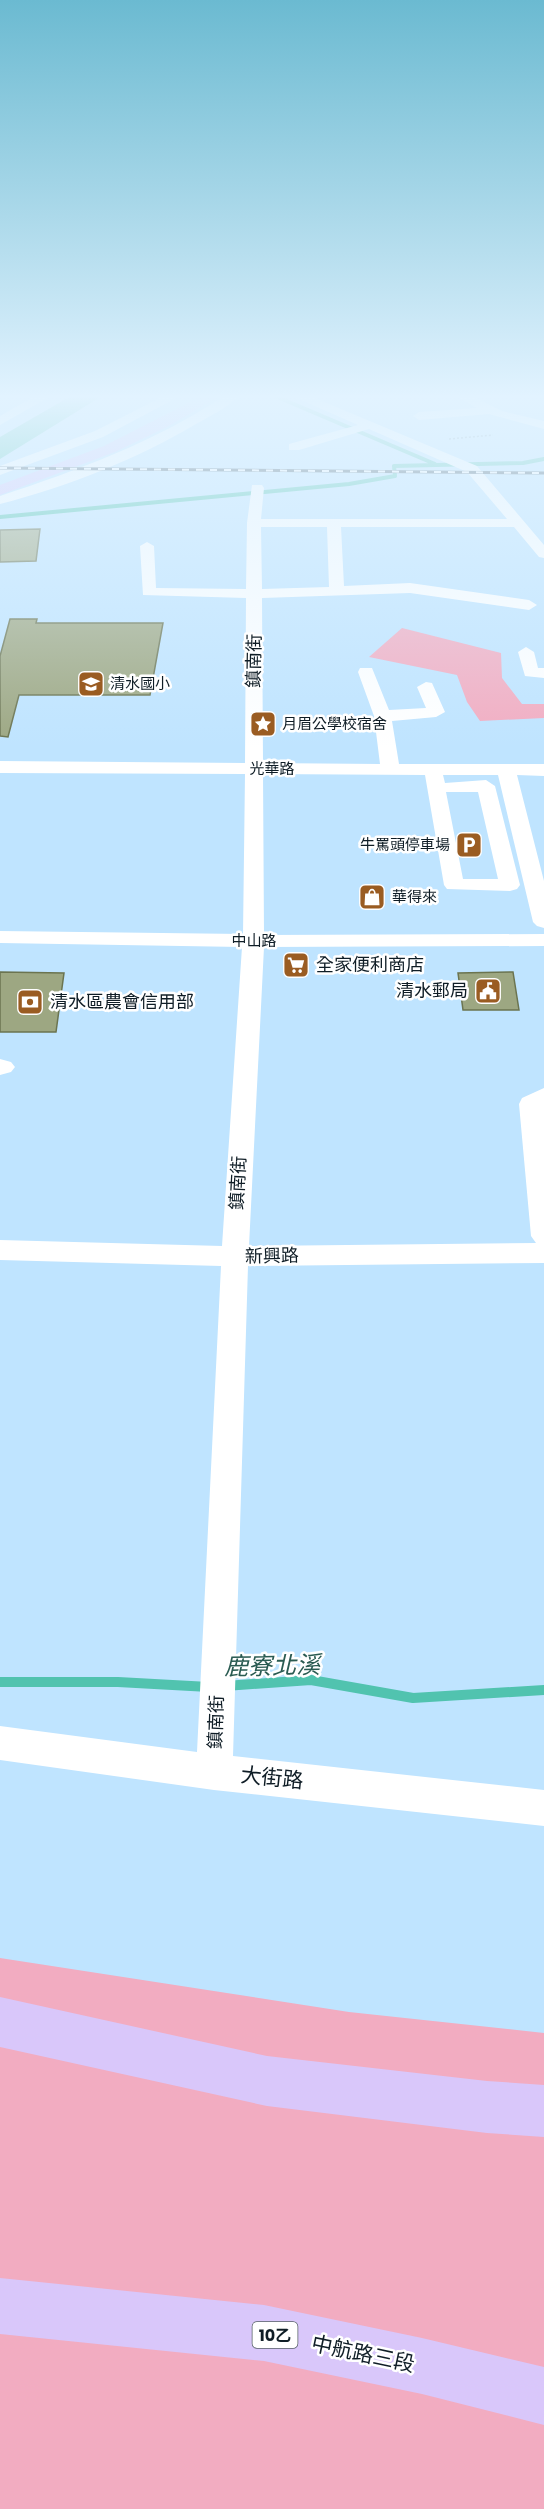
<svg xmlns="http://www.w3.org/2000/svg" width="544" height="2509" viewBox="0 0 544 2509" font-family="Poppins,'Noto Sans TC',sans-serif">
<rect width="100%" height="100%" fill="#bfe4ff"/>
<path fill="#f2acc1" d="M402 628 501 653 502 678 522 704H544V718L480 721 467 702 457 675 369 657Z
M0 1958 349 2012 544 2033V2509H0Z"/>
<path fill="#51c3af" d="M71 396H102L0 459V437Z"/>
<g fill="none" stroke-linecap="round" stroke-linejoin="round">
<path stroke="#51c3af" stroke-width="4" d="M275 396 435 464
M0 517 349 484 395 476 394 466 523 463 544 459"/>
<path stroke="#51c3af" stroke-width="10" d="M0 1682H118L209 1687
M225 1686 311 1680 413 1698 544 1690"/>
</g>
<path fill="#9da782" stroke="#6b7450" stroke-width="1.5" d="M40 529 36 561 0 562V530Z
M10 619H37L36 623H163L150 695H19L8 737 0 736V656Z
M0 972 64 973 56 1032H0Z
M513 972 519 1010H463L458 973Z"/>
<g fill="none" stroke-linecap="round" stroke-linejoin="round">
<path stroke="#809db1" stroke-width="1.5" stroke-dasharray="2 2" stroke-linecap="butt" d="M449 439 493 435"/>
<path fill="#fff" fill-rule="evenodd" d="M35 396H51L0 425V416Z
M164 396H180L103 437 0 475V466L95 431Z
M224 396H239C227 408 210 416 196 424 137 459 67 487 0 504V496C78 470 155 442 224 396Z
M292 396H310L477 466 544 545V558L539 557 514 527H341L344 586 410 583 529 600 537 605 529 610 410 593 262 598 263 763 380 764 374 716 358 672 360 668H372L389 710 426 708 417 687 426 682 432 683 445 712 436 717 392 721 399 764H544V776L517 775 544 881V928L537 926 533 922 498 775H443L445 783 486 780 495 786 520 885 517 889 510 891 447 889 444 885 425 775 263 774 264 935 544 934V946L264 947 249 1246 536 1243 531 1236 519 1104 522 1098 544 1088V1263L248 1266 233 1756 544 1790V1826L214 1790 0 1760V1726L197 1752 221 1266 0 1260V1240L222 1246 242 947 0 943V931L243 934 245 774 0 773V761L245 763 246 598 143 595 140 546 147 542 154 546 156 588 246 589 247 523 252 485H262L264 488 261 519H507L467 472 369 429 299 450H289V444L358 425ZM261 527H327L329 587 262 589ZM446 792H478L498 879H463Z
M456 396H472L502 411 544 421V429L489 414 419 420 413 416 419 412 477 408Z
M526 647 534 652 538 668H544V678L525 676 518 652Z
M0 1059 11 1062 15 1067 11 1072 0 1075Z"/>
<path fill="#d9c7fa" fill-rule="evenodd" d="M202 396H220L167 427 115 452 0 495V485L104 446Z
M0 1997 267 2056 487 2081 544 2085V2137L487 2133 267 2106 0 2047Z
M0 2278 264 2305 422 2338 544 2367V2425L422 2394 264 2361 0 2334Z"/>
<defs>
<path id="rail" d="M0 468 544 473"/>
</defs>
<use href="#rail" stroke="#3a4d5b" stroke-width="3"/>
<use href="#rail" stroke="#fff" stroke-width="2" stroke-dasharray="7" stroke-linecap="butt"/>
</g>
<linearGradient id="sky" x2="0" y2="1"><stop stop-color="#6bbad1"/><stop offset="0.53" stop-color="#e2f3ff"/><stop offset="1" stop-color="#e2f3ff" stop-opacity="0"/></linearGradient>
<rect width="544" height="748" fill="url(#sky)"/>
<defs>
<symbol id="school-square" viewBox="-11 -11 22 22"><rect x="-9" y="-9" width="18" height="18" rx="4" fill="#9a5c22" stroke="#fff"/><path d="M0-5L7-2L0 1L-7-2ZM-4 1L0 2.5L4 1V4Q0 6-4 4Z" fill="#fff"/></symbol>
<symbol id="sight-square" viewBox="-11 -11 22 22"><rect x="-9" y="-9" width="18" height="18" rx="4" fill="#9a5c22" stroke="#fff"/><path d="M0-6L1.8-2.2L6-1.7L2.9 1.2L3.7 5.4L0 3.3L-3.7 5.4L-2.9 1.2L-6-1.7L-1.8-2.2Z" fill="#fff"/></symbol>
<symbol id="parking-square" viewBox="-11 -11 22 22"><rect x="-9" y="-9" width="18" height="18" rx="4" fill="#9a5c22" stroke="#fff"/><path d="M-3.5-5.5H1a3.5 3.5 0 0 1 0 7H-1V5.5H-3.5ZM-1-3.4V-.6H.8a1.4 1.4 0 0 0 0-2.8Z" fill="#fff"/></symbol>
<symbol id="shop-square" viewBox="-11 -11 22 22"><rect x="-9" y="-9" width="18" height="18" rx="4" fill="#9a5c22" stroke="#fff"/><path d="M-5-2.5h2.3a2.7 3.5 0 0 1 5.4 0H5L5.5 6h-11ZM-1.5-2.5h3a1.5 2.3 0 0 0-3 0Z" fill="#fff"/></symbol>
<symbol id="supermarket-square" viewBox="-11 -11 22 22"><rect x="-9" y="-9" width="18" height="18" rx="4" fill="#9a5c22" stroke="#fff"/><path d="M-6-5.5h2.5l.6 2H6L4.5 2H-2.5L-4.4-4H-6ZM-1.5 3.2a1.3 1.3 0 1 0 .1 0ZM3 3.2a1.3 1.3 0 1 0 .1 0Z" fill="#fff"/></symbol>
<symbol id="civic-square" viewBox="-11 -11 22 22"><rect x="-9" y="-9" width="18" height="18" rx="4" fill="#9a5c22" stroke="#fff"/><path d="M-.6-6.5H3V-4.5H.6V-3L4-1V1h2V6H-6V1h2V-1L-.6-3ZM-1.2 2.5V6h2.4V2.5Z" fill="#fff"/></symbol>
<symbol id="bank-square" viewBox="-11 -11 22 22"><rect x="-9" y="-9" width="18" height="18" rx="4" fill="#9a5c22" stroke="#fff"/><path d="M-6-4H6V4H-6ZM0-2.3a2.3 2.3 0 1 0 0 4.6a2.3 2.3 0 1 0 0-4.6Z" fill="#fff"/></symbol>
</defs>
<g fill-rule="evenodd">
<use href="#school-square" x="76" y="669" width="30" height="30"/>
<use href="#sight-square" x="248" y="709" width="30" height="30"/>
<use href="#parking-square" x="454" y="830" width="30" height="30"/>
<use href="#shop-square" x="357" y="882" width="30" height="30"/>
<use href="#supermarket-square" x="281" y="950" width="30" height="30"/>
<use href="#civic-square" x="473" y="976" width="30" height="30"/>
<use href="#bank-square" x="15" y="987" width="30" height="30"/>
</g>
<g text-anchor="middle" stroke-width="5" stroke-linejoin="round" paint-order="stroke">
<g font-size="15" fill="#0f1d26" stroke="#fff" text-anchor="start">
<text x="110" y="689">清水國小</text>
<text x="282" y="729">月眉公學校宿舍</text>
<text x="450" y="850" text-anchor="end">牛罵頭停車場</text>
<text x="392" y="902">華得來</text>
</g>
<g font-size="15" fill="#0f1d26" stroke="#fff">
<text x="272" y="774">光華路</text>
<text x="254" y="946">中山路</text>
</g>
<rect fill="#fff" stroke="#576167" stroke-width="1.5" x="252.5" y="2322" width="45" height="26" rx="4.5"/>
<g font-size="16" font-weight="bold" fill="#0f1d26">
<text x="275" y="2341">10乙</text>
</g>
<g font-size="18" fill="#0f1d26" stroke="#fff">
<text transform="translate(254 661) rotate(-89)" y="6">鎮南街</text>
<text transform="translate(238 1183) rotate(-87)" y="6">鎮南街</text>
<text transform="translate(272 1256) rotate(-1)" y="6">新興路</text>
<text transform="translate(216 1722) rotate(-88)" y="6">鎮南街</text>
</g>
<g font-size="18" fill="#0f1d26" stroke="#fff" text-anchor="start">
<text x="316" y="971">全家便利商店</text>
<text x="468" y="997" text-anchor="end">清水郵局</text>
<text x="50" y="1008">清水區農會信用部</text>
</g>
<g font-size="21" fill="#0f1d26" stroke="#fff">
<text transform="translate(272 1778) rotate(6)" y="7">大街路</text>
<text transform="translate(363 2354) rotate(12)" y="7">中航路三段</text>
</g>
<g font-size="24" font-style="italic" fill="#2a5b52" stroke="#fff">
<text transform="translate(272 1666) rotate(-1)" y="8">鹿寮北溪</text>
</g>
</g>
</svg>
